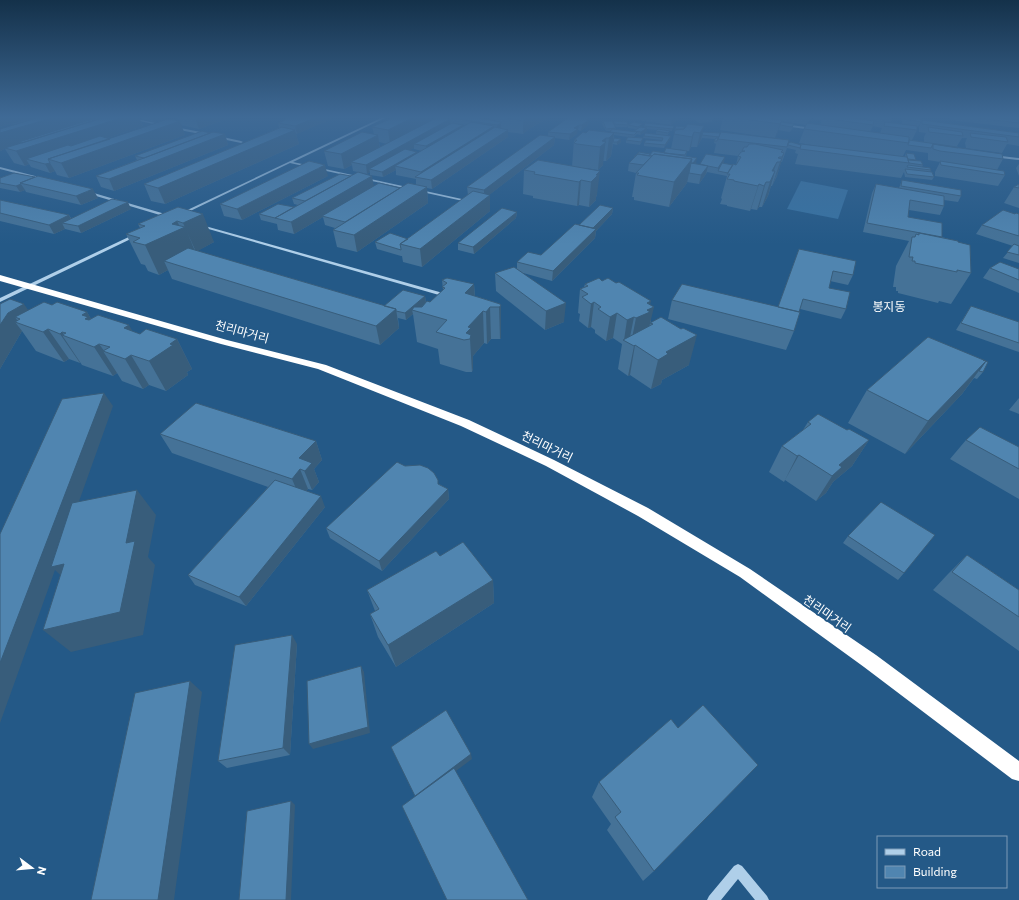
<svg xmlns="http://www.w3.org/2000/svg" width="1019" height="900" viewBox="0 0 1019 900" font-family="Commissioner,'Noto Sans KR',sans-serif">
<rect width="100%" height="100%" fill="#245987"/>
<path fill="#3873a3" d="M801 181 848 190 838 219 787 209Z"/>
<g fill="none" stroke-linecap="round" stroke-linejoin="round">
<path fill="#afcfe9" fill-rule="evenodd" d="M126 118H132L165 125 163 126Z
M381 118H385L293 162 471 201 473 202 472 203 290 163 182 215 179 214Z
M783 124 813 128 815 129 813 130 784 126Z
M175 127 206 133 208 134 206 135 174 129Z
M218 136 241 141 243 142 241 143 217 138Z
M993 155 1019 158V160L992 157Z
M0 167 43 178 44 179 42 180 0 169Z
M87 191 172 216 173 217 170 218 86 193 85 192Z
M198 224 450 295 451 296 450 297H446L198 226Z
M135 234 139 235 0 302V298Z
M738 864 742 866 767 896 769 900H755L738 879 721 900H707L709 896 734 866Z"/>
<path fill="#fff" fill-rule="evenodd" d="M0 275 227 340 326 365 469 420 554 460 648 508 750 569 876 655 1019 761V781L1012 779 864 667 740 577 638 516 546 466 461 426 318 369 221 344 0 281Z"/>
</g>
<path fill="#457297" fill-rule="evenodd" d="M0 118H139L143 126 108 138 110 139 179 121 177 118H229L199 129 181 125 185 135 69 178 57 175 55 171 50 173 31 167 29 164 25 166 14 163 5 149 0 151 12 125 11 124 0 127Z
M141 118H166L154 122 141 119Z
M334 118 296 134 299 144 165 204 151 201 144 184 279 128 278 123 283 121V120Z
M392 118H430L431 121 450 119V118H478L490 120V118H548L529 129 523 134 508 132V137L432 189 427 188 428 203 357 252 337 247 333 230 335 228 325 225 323 217 294 234 278 230 277 224 261 220 259 214 294 207 298 205 294 204 292 198 374 186 400 188 416 185V179L396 175V170L383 177 370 175V172L367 174 353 171 352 165 344 169 328 166 324 151 374 134 372 127ZM451 123 466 125 463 127ZM379 142 387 144 380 147ZM414 148V149L422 151 417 154 409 150Z
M623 118H679L678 119 671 125Z
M692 118H713L712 122 699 123Z
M723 118H767L773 119V118H811L808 123 820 125 822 120 813 119V118H863V119L868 120V118H892L890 123 902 124V118H921V122L918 127H917V130L912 140 924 142V137L926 133 919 132V127L922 120 1019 133V146L1007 144 1002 153 966 148 965 143 967 138H962L957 146 958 148 1003 159 997 170 1005 175 998 186 935 176V172L940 162 928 160V153L906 150 903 156 905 157V156L906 153 916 160 923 165 922 167 931 170 930 172 934 177 932 180 905 177 904 172 901 178 795 164 798 154 795 153 796 150 787 148 782 162H781L777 176 772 186H771L768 196 762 207H759L757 210 751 209 750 211 727 206V205L720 204 722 199 721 198 727 176 707 172 706 174 699 184 687 182V183L669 207 634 200V197H632L636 173 628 171 629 163 650 154 684 150 671 149 675 129 703 132 801 145 830 148 799 143 806 125 781 121V122L794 124 792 129 790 132 778 130 775 138 720 130ZM873 126 882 128 880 133 870 132ZM702 138 715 139 714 143 716 144 714 153 738 156 736 165H733L723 163 700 164H696L686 156 687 151H689L691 147H697L701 140Z
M950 118H1019V128L950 120Z
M588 120H589L588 125 581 131 578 130 577 131V134L569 140 555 138 554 145 489 195 490 211 422 267 403 262 402 256H401L377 249 375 242 408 239 468 195 467 187 548 136V132Z
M603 121 614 124V121L628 125 627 127H615L616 129 633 132 636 129 628 128V125L644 127V126H674L672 131H670L669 133 667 136 670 139 664 148 644 146V143L662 141V140L643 138 644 136H666L656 134V131L658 130 647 129V131L640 135 637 134 634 137 643 138 642 141 640 145 626 143V140L628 137 614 135V138L621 139V142L617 145 613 144 611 156 606 161H603V165L598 170 586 168 597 195 596 197V200L589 207 579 205 577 206 533 198V196L523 194 524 170 572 166 574 140 586 133H609L610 131H606L602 124Z
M210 133 225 134 228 145 114 191 101 187 96 176 137 160 135 156Z
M1019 164V176L1016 168Z
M328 176 242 220 224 216 220 204Z
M0 178 98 198 81 205 26 192 25 190 20 192 0 188Z
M902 180 961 196 958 202 944 200V206L940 215 909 210 908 217 942 237 958 242 971 273 951 304 939 301 938 303 898 293V291H896V287H893L896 266 909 241 863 232 872 193 876 184 899 188Z
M1019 184V208L1004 203 1014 187Z
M0 200 69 215 71 218 131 209 81 233 65 229 54 234 0 221Z
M178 207 214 242 197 251 384 306 425 296 426 303 430 302 443 290 442 280 474 284 475 296 500 304 501 338 500 339H491L487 344 484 343 473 356V368L472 372H466L440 364 438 349 417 342 413 314 406 320 398 318 399 328 380 345 172 279 168 270 159 275 148 271 145 265 141 264 126 234 140 228 138 224Z
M613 208 612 214 596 231 595 238 552 281 523 273 564 322 545 330 496 291 495 273 517 269V262L541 255 579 225Z
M517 212 516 218 474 254 458 250V243Z
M1015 214H1019V263L1003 258 1013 246 976 234 982 225Z
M799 249 853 275 848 285 830 281 829 288 846 309 841 319 800 309 794 331 786 350 668 319 672 300 778 307Z
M990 268 1019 269V293L983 278Z
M602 281 650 305 651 323 661 317 689 365 662 380 661 384 651 389 630 375 628 376 618 369 622 344 613 338 606 341 595 333V330L591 327 588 328 579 321 580 314 578 313 580 289 584 287 585 284Z
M0 304 28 310 52 305 87 312 91 319 140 334 177 339 192 369 187 372 188 375 166 391 149 385 143 389 122 381 117 373 113 376 82 365 80 362V363L69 359 64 362 36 351 22 331 0 369Z
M971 306 1019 322V352L956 330Z
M928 337 983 372 977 379 974 378 962 394 905 454 848 423 867 390Z
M1019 398V414L1009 410Z
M808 422 847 430 869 440 852 466 833 482 826 493 816 501 785 480 784 482 769 472 782 446 803 430Z
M160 434 316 441 322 460 314 469 319 482 312 490 308 489 306 491 325 507 246 606 195 585 188 575 268 487 172 453Z
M966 440 1019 447V499L950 459Z
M439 484 448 489 449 499 382 571 330 538 326 528Z
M848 536 904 573 898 580 843 543Z
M967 555 1019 590V651L933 590 948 574Z
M440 556 493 580 494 603 396 667 378 637 370 614 375 611 367 590Z
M297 644 290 755 227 768 218 761Z
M671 719 654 871 643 881 607 830 611 824 592 797 599 782Z"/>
<path fill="#385d7b" d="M0 118H32L0 127Z
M50 118H97L19 142 20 144 5 148V149L0 151V133Z
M115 118H139L143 126 37 162 26 159 29 164 25 166 16 151Z
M152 118H166L154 122Z
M195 118H229L199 129Z
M315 118H334L297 134 295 126Z
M412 118H430L431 123 390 144 388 130Z
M526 118H548L529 129 523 134V121Z
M588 118V121L589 120 588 125 581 131 582 125 586 120Z
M672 118H679L678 119 671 125Z
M450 119 451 127 414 144V148L374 170 369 169 370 172 367 174 366 165Z
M782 120 777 134 775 138 780 124Z
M180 121 185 135 69 178 61 163Z
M501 123V128L497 130V125Z
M463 125V130L426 152V146Z
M579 125 577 134 569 140 570 134 574 128Z
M494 126V133L421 178V172Z
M704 126 701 140 697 147 700 133Z
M647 128V131L640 135 641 132Z
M295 130 299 144 165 204 158 188Z
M508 130V137L432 189 431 180Z
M694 132 691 147 689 151 692 137Z
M614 133 611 156 606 161 609 138Z
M225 134 228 145 114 191 109 179Z
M378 135 380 150 351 162 352 165 344 169 341 154Z
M671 136 670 139 664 148 665 145Z
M555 137 554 145 484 199V190Z
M606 138 603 165 598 170 600 147 602 141Z
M621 139V142L617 145V142Z
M417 152V157L395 166 396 170 383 177 382 172Z
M784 153 777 176 775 181 782 157Z
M725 157 724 163 719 171H718V168Z
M697 158 696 164H693Z
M692 159 687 183 669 207 674 182Z
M782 159 774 182 772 186 780 162Z
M777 162 770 181 775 171 768 196 762 207 770 182 772 171Z
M50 163 55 171 50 173 45 164Z
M325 165 328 176 242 220 237 209Z
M708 166 706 174 699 184 701 175Z
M600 171 597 195 596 197V200L589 207 591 182 596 175Z
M372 176 374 187 322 216 323 217 294 234 291 222Z
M581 180 579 205 577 206 579 182Z
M766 182 759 207 757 210 764 186Z
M21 184 25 190 20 192 16 186Z
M759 184 751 209 750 211 758 186Z
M427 187 428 203 357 252 354 235Z
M93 189 98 198 81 205 76 196Z
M490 195V211L422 267 420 249Z
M128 202 131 209 81 233 78 226Z
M613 208 612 214 596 231 595 238 552 281 553 271 592 229Z
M517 212 516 218 474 254 473 247Z
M203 214 214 242 196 252 183 223Z
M69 215 74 225 62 223 65 229 54 234 49 225Z
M177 221 181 229 185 227 197 256 164 261 168 270 159 275 145 245 172 224Z
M474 284 476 315 465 293Z
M425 296 426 303 416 311 412 310 413 314 406 320 405 313Z
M651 301 649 309 654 307 648 332 631 343 636 318 647 303Z
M594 302 591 327 588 328 591 304Z
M566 303 564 322 545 330 546 311Z
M24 304 37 323 15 317 19 323 15 322 22 331 0 369V325L8 313Z
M501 306V338L500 339 499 307Z
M490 307 491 339 487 344 486 312Z
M396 309 399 328 380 345 376 326Z
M483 311 484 343 473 356V368L472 372 470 339 466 333 468 327Z
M87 312 104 341 82 315Z
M617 313 613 338 606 341 610 317Z
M634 317 629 342 624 340 627 320Z
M129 325 146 355 124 328Z
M48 329 69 359 64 362 43 332Z
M62 332 65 336 62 335 80 362V363L60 334Z
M697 335 689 365 662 380 661 384 651 389 658 360 666 352Z
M177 339 192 369 187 372 188 375 166 391 149 361 170 344Z
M99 344 105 352 103 351 117 373 113 376 94 347Z
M635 345 630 375 628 376 634 346Z
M131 355 149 385 143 389 125 359Z
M986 361 962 394 905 454 928 421Z
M104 393 113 406 56 566 64 564 77 591 55 570 0 723V663Z
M869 440 852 466 833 482 826 493 816 501 839 465Z
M316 441 322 460 314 469 319 482 312 490 299 458Z
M799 455 785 480 784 482 797 456Z
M300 469 308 489 300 498 292 479Z
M448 489 449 499 382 571 379 561Z
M137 490 156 515 148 557 155 565 143 635 71 652 43 630 126 543Z
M321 496 325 507 246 606 239 597Z
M493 580 494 603 396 667 388 645Z
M292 635 297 644 290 755 283 748Z
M361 666 364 672 370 733 313 749 309 744Z
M190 681 202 692 174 900H158Z
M471 754 472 759 417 800 415 796Z
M291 801 295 805 291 900H286Z"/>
<path fill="#5085b0" stroke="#385d7b" d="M32 118H36L13 125 11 124Z
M36 118H52L0 133V129Z
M96 118H102L22 143 19 142Z
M102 118H121L16 151 5 148Z
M288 118H315L295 126 278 123 285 120H283Z
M392 118H412L388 130 372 127Z
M436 118H443L450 119 366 165 351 162Z
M452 118H478L501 122V123L497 125Z
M507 118H526L523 121Z
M568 118H588L586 120H589L582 125H579L574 128 578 129 570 134 548 132Z
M737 118H767L782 120 780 124Z
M823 118H854L874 121 873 125Z
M854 118H863V119Z
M904 118H921V122L904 119Z
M978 118H998L1019 120V123Z
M168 119 180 121 61 163 48 159Z
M922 120 1019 133V137L922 124Z
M603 121H612L616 128 606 129Z
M614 121 627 122 628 125 614 124Z
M471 122 494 126 421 172 395 166Z
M634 122 643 124 638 127 628 125Z
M781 122 794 124 792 127 780 125Z
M885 122 917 126V130L884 126Z
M452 123 463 125 426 146 414 144Z
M645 123 674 126 673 129 644 126Z
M807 123 909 137V143L804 129Z
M688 124 704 126 700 133 694 132 692 137 674 134 675 130 684 129Z
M676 126 685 127 684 129H675Z
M282 127 295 130 158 188 144 184Z
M495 127 508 130 431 180 415 177Z
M640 127 647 128 641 132 634 131Z
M928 127 962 132 963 136 929 132Z
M612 129 637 132 634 135 610 132Z
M658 129 670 131 668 133 656 131Z
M589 130 614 133 609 138H606L602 141 606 142 600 147 577 144 574 143 577 140H574L583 132 586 133Z
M202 131 210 133 144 158 135 156Z
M213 132 225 134 109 179 96 176Z
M362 132 378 135 341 154 324 151Z
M703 132 720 133 719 137 702 135Z
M721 132 789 140 787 147 718 139Z
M645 133 671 136 665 145 644 143 646 140 662 141 663 138 644 136Z
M970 133 1006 137 1008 142 971 137Z
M540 135 555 137 484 190 467 187Z
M100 136 110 139 48 159 50 163 45 164 26 159 68 145 71 146Z
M628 137 643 138 641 142 626 140Z
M614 138 621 139 617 142H613Z
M716 138H718L717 141H714Z
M909 140 957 147 958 148 933 144 931 148 908 145Z
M791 142 801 145 800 148 788 145V143Z
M749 144H755L783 150 781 152 784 153 782 157H779L778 158 782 159 780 162H777L772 171H775L770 182H766L764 186 759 184 758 186 734 181V180L727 179 730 174H727L733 164 736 165 741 157 738 156 741 152 745 151H742L744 147H747Z
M801 144 907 157 909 163 800 149Z
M933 144 1002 154 1003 159 940 151 933 149Z
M666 148 687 151 685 155 664 153Z
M405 149 417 152 382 172 369 169Z
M653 151 697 158 693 163H691L692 159 654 154 652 156H649Z
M639 152 650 154 649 156 638 154 634 157Z
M906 153 914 154 916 160 908 159Z
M638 154 652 156 643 165 629 163Z
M654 154 692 159 674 182 637 175 639 173H636Z
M706 154 725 157 718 168 708 166 700 164Z
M538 160 600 171 596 175H598L591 182 581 180 579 182 534 174 535 172 524 170Z
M908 160 921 161 923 165 909 163Z
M309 161 325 165 237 209 220 204Z
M940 161 1004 171 1005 175 941 165Z
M691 163 708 166 701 175 689 173Z
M722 163 733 165 728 173 718 171Z
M908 165 930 168 931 170 907 167Z
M905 169 932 172 934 177 907 174Z
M358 172 372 176 291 222 275 218Z
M14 173 35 177 20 183 21 184 16 186 0 183V178Z
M340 174 351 176 305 201 292 198Z
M38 176 93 189 76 196 20 183Z
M902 180 961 190V196L901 186Z
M379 183 400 188 345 222 322 216Z
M408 183 427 187 354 235 333 230Z
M876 184 944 196V206L910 200 908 217 942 223V237L867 223Z
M1019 184V188L1014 187Z
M473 191 490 195 420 249 400 244Z
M112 199 128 202 78 226 62 223Z
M0 200 69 215 49 225 0 213Z
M278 204 294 207 275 218 259 214Z
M600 205 613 208 593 228 579 225Z
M178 207 203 214 183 223 177 221 172 224 185 227 145 245 133 242 140 238 126 234 145 226 138 224Z
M502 208 517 212 473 247 458 243Z
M1003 210 1015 214 1016 213 1019 214V236L982 225Z
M575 224 596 229 553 271 517 262 528 252 541 255Z
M390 233 408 239 400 244 401 249V250L375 242Z
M919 233 958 241V242L970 245 971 273 957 270V272L915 263V261H912L913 257H909L912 237H915L916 234 919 235Z
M1014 244 1019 246V255L1007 252Z
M188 248 396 309 376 326 164 261Z
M799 249 856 261 853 275 833 271 829 288 850 292 846 309 803 299 799 312 778 307Z
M1000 262 1019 269V280L990 268Z
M514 267 566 303 546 311 495 273Z
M447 278 474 284 465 293 500 304 501 306 499 307H490L486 312 483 311 468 327 471 328 466 333 471 335 470 339 464 340 436 332 447 320 412 310 414 307H422L427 301 430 302 445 288 442 287 447 283 442 280Z
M599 278 602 281 608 278 616 283 619 282 651 301 647 303 654 307 647 310 650 312 636 318 634 317 627 320 617 313 610 317 598 309 601 307 594 302 591 304 582 297 588 294 580 289 588 286 585 284Z
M682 284 800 312 794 331 672 300Z
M403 290 425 296 405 313 396 311V309L384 306Z
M10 299 24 304 8 313 0 325V304Z
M44 302 52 305 57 302 87 312 82 315 88 317 85 319 89 320 98 315 129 325 124 328 140 334 146 329 177 339 170 344 173 345 149 361 131 355 125 359 103 351 110 347 99 344 94 347 62 335 66 333 62 332 60 334 48 329 43 332 15 322 20 319 15 317Z
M971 306 1019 322V343L961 323Z
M661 317 681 329 683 328 697 335 666 352 668 354 658 360 635 345 634 346 623 340 653 324 650 323Z
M928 337 986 361 928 421 867 390Z
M983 360 988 362 983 372 979 371 986 361Z
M104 393 0 663V534L62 399Z
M196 403 316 441 299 458 312 463 305 471 300 469 292 479 160 434Z
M818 414 847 430 849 429 869 440 839 465 842 467 832 476 799 455 797 456 782 446 811 424 808 422Z
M980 427 1019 447V469L966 440Z
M397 462 405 466 420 465 428 468 434 473 438 480V484L448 489 379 561 326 528Z
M275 480 321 496 239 597 188 575Z
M137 490 126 543 135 541 120 612 43 630 64 564 51 567 72 503Z
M881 502 935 535 904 573 848 536Z
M463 542 493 580 388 645 370 614 379 609 367 590 436 551 440 556Z
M967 555 1019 590V617L952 572Z
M292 635 283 748 218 761 235 645Z
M361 666 368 727 309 744 307 681Z
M190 681 158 900H91L135 693Z
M703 705 758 765 654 871 615 817 621 812 599 782 671 719 678 728Z
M446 710 471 754 415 796 391 747Z
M454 768 528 900H447L402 806Z
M291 801 286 900H239L247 811Z"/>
<linearGradient id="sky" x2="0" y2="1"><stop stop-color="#14314a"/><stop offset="0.48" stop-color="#3f6a96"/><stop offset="1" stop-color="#3f6a96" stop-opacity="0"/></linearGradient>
<rect width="1019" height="244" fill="url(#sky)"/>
<g text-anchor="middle" stroke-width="4" stroke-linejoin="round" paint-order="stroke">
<g font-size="12" fill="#fff" stroke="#245987">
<text x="889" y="311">봉지동</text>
</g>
<g font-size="12" fill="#fff" stroke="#245987">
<text transform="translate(242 332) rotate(15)" y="4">천리마거리</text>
<text transform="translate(547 447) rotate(26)" y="4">천리마거리</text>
<text transform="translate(827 614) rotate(35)" y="4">천리마거리</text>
</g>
</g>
<rect x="877" y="836" width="130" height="52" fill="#245987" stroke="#7c9bb7"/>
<rect x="885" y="849" width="20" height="6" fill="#afcfe9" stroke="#7c9bb7"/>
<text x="913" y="856" font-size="12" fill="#ffffff">Road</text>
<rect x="885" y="866" width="20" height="12" fill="#5085b0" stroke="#7c9bb7"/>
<text x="913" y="876" font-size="12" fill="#ffffff">Building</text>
<g transform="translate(32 868) rotate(106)" stroke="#245987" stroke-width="3" paint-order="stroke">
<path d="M0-3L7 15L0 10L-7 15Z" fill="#ffffff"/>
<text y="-6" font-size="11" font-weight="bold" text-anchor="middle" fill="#ffffff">N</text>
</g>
</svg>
